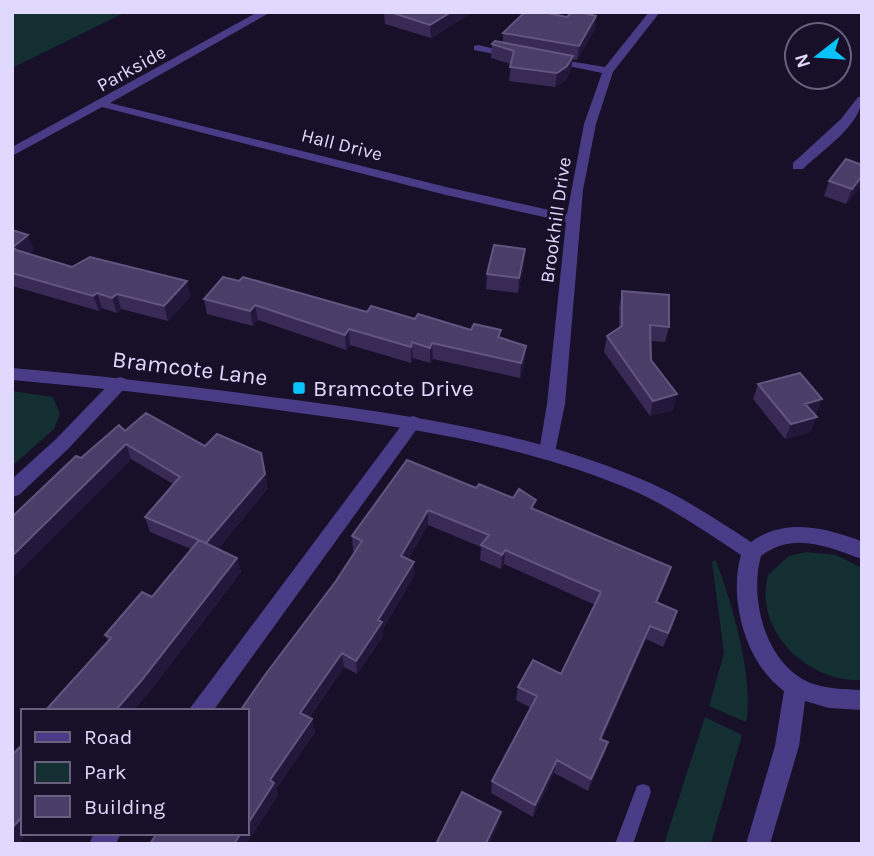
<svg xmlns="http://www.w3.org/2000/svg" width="874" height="856" viewBox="0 0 874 856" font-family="Karla,sans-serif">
<rect width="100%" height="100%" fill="#171028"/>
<path fill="#132f32" d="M12 12H126L12 68Z
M12 391 53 397 60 414 54 429 12 466Z
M806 552 836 555 862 568V680C808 683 753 631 768 575L789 556Z
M715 559C731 598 755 682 746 722L709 706 724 653 712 562Z
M705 717 742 735 711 843 664 844Z"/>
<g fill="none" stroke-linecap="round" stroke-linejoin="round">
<path fill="#483c86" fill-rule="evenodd" d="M643 784 649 786 651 792 633 844H615L637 786Z"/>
<path fill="#483c86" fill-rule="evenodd" d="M258 12H271L110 103 446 187 567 214 584 124 602 73 544 61 550 58 605 67 649 12H660L613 72 596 124 583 190 565 404 554 457H542L539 452 547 404 566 222 446 195 102 107 12 156V147Z
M478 45 521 55 515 58 474 50V46Z
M858 97H862C862 125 822 150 803 169H793V163L841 119Z
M120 377 126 379 128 383 126 387 68 449 19 495 12 497V479L56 439 114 379Z
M413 416 419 418 422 422 419 426 213 711H188L407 418Z
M94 833H121L116 844H89Z"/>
<path fill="#483c86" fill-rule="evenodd" d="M12 368C107 376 202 388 296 400 412 416 527 432 636 477 677 493 714 518 751 542 783 518 822 527 856 539L862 542V559C827 547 794 531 761 556 749 598 765 662 808 682 824 689 844 689 862 690V710L829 708 805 701 799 746 770 844H746L775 746 784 691C746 664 728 599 741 555 703 530 665 503 622 486 516 443 405 427 292 412 199 399 106 388 12 380Z"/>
</g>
<path fill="#382a55" d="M384 12H473L431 38 385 24Z
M596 16 595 29 577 60 573 59 571 70 566 80 555 87 509 81 511 64 491 58 492 44 503 43V33L567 17Z
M862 165V184L846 204 824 196 829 181Z
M12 230 34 250 29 254 72 267 191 296 168 321 121 309 117 313 102 308 99 311 12 286Z
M524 264 518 293 486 289 487 274Z
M622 291 669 327 665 342 650 341 651 360 673 410 650 416 604 352 607 336 619 328V307Z
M204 299 367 312 415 319 501 338 526 346 525 361 520 378 433 359 430 363 413 358 411 363 350 345 346 350 258 320 253 326 207 314Z
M758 384 816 415H815L817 417 810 432 785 439 753 399Z
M125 431 268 488 218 549 237 558 241 572 147 695 108 641 105 635 152 597 191 549 150 532 145 517 173 484 131 459 12 578V517L81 458Z
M476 488 535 509 667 581 657 603 677 611 673 625 663 647 646 639 602 739 608 742 604 755 588 791 554 773 533 817 491 793 492 781 531 708 516 700 518 687 561 674 595 605 504 564 501 569 480 560 481 547 428 525 408 559 414 576 383 629V636L357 674 344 667 309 718 312 719 315 732 276 789 278 795 246 844 336 581 355 552 353 551 352 536Z"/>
<path fill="#23183b" d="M451 12H473L431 38 430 25Z
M596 16 595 29 577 60 579 46Z
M573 56 571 70 566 80 555 87 557 73Z
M862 176V184L846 204 852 189Z
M28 235 34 250 19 262 13 247Z
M525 249 524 264 518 293 519 278Z
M187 281 191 296 168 321 164 306Z
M97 293 102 308 99 311 93 296Z
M117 294 121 309 117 313 112 298Z
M255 305 258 320 253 326 250 311Z
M349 329 350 345 346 350 345 335Z
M412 342 413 358 411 363V347Z
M432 343 433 359 430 363V348Z
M526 346 525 361 520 378 521 363Z
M677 394 673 410 650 416 653 401Z
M822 399 816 415 799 419 805 404Z
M817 417 810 432 785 439 791 424Z
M126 444 131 459 12 578V556Z
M261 453 268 488 211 557 206 543Z
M428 510V525L402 570 401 556Z
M505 550 504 564 501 569 502 555Z
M237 558 241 572 147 695 133 711H115Z
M414 562V576L383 629V636L357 674 356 661 378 620Z
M671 567 667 581 651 616 656 602Z
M650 626 646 639 596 751 600 739Z
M342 653 344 667 303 726 300 713Z
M312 719 315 732 276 789 278 795 246 844H234L241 833H247V825L270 780Z
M608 742 604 755 588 791 591 779Z
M557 760 554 773 533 817 535 805Z
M501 812 499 823 490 844H486Z
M23 816V833H28L19 844H12V828Z"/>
<path fill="#4a3d67" stroke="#62557f" stroke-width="2" d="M390 12H451L430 25Z
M525 12H542L567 17 572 12H580L596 16 579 46 503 33Z
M495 41 573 56 567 66 557 73 510 67 514 51 492 44Z
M846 159 862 165V176L852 189 829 181Z
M12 230 28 235 13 247 16 250 72 267 90 257 187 281 164 306 117 294 112 298 97 293 93 296 12 273Z
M494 245 525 249 519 278 487 274Z
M223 277 239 281 243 277 367 312 371 306 415 319 418 314 471 330 474 324 501 330 498 337 526 346 521 363 432 343 430 348 412 342 411 347 349 329 345 335 255 305 250 311 204 299Z
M622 291 669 295V327L650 325 651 360 677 394 653 401 607 336 622 326Z
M800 373 822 399 805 404 817 417 791 424 758 384Z
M146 413 205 446 217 434 261 453 265 474 206 543 145 517 180 477 126 444 12 556V517L76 456 81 458 119 425 125 431Z
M407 460 476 488 479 484 513 498 519 489 536 500 531 508 671 567 656 602 677 611 668 633 650 626 600 739 608 742 591 779 557 760 535 805 492 781 537 696 518 687 533 660 561 674 601 592 505 550 502 555 481 545 489 535 428 510 401 556 414 562 378 620 382 622 356 661 342 653 300 713 312 719 270 780 274 783 247 825V711H240L265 675 336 581 362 541 352 536Z
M199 540 237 558 141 681 115 711H45L111 638 105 635 142 592 152 597Z
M23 744V816L12 828V755Z
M462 792 501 812 486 843 488 844H436Z
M157 833H241L234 844H150Z"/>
<rect fill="#08c4fa" stroke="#171028" stroke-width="2.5" x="292" y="381" width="14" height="14" rx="3.5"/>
<g text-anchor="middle" stroke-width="6" stroke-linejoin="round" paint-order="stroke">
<g font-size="19" fill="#e1d8fe" stroke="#171028">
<text transform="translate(131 68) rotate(-29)" y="7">Parkside</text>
<text transform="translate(342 144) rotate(14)" y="7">Hall Drive</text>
<text transform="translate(555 220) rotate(-82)" y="7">Brookhill Drive</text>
</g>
<g font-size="23" fill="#e1d8fe" stroke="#171028">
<text transform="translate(190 368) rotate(7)" y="8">Bramcote Lane</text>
</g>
<g font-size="23" fill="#e1d8fe" stroke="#171028" text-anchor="start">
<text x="313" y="396">Bramcote Drive</text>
</g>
</g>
<rect width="874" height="856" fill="none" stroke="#e1d8fe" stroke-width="28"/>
<rect x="21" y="709" width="228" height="126" fill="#171028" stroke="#68607e" stroke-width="2"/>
<rect x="35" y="732" width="35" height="10" fill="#483c86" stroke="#68607e" stroke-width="2"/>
<text x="84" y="744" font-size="21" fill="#e1d8fe">Road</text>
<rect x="35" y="762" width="35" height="21" fill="#132f32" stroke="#68607e" stroke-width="2"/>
<text x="84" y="779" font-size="21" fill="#e1d8fe">Park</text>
<rect x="35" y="796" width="35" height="21" fill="#4a3d67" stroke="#68607e" stroke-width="2"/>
<text x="84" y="814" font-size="21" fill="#e1d8fe">Building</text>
<g transform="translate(818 56) rotate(253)"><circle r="33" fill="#171028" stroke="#68607e" stroke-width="2"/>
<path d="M0-5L12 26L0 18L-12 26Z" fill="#08c4fa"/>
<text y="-10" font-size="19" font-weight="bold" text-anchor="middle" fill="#e1d8fe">N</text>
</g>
</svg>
